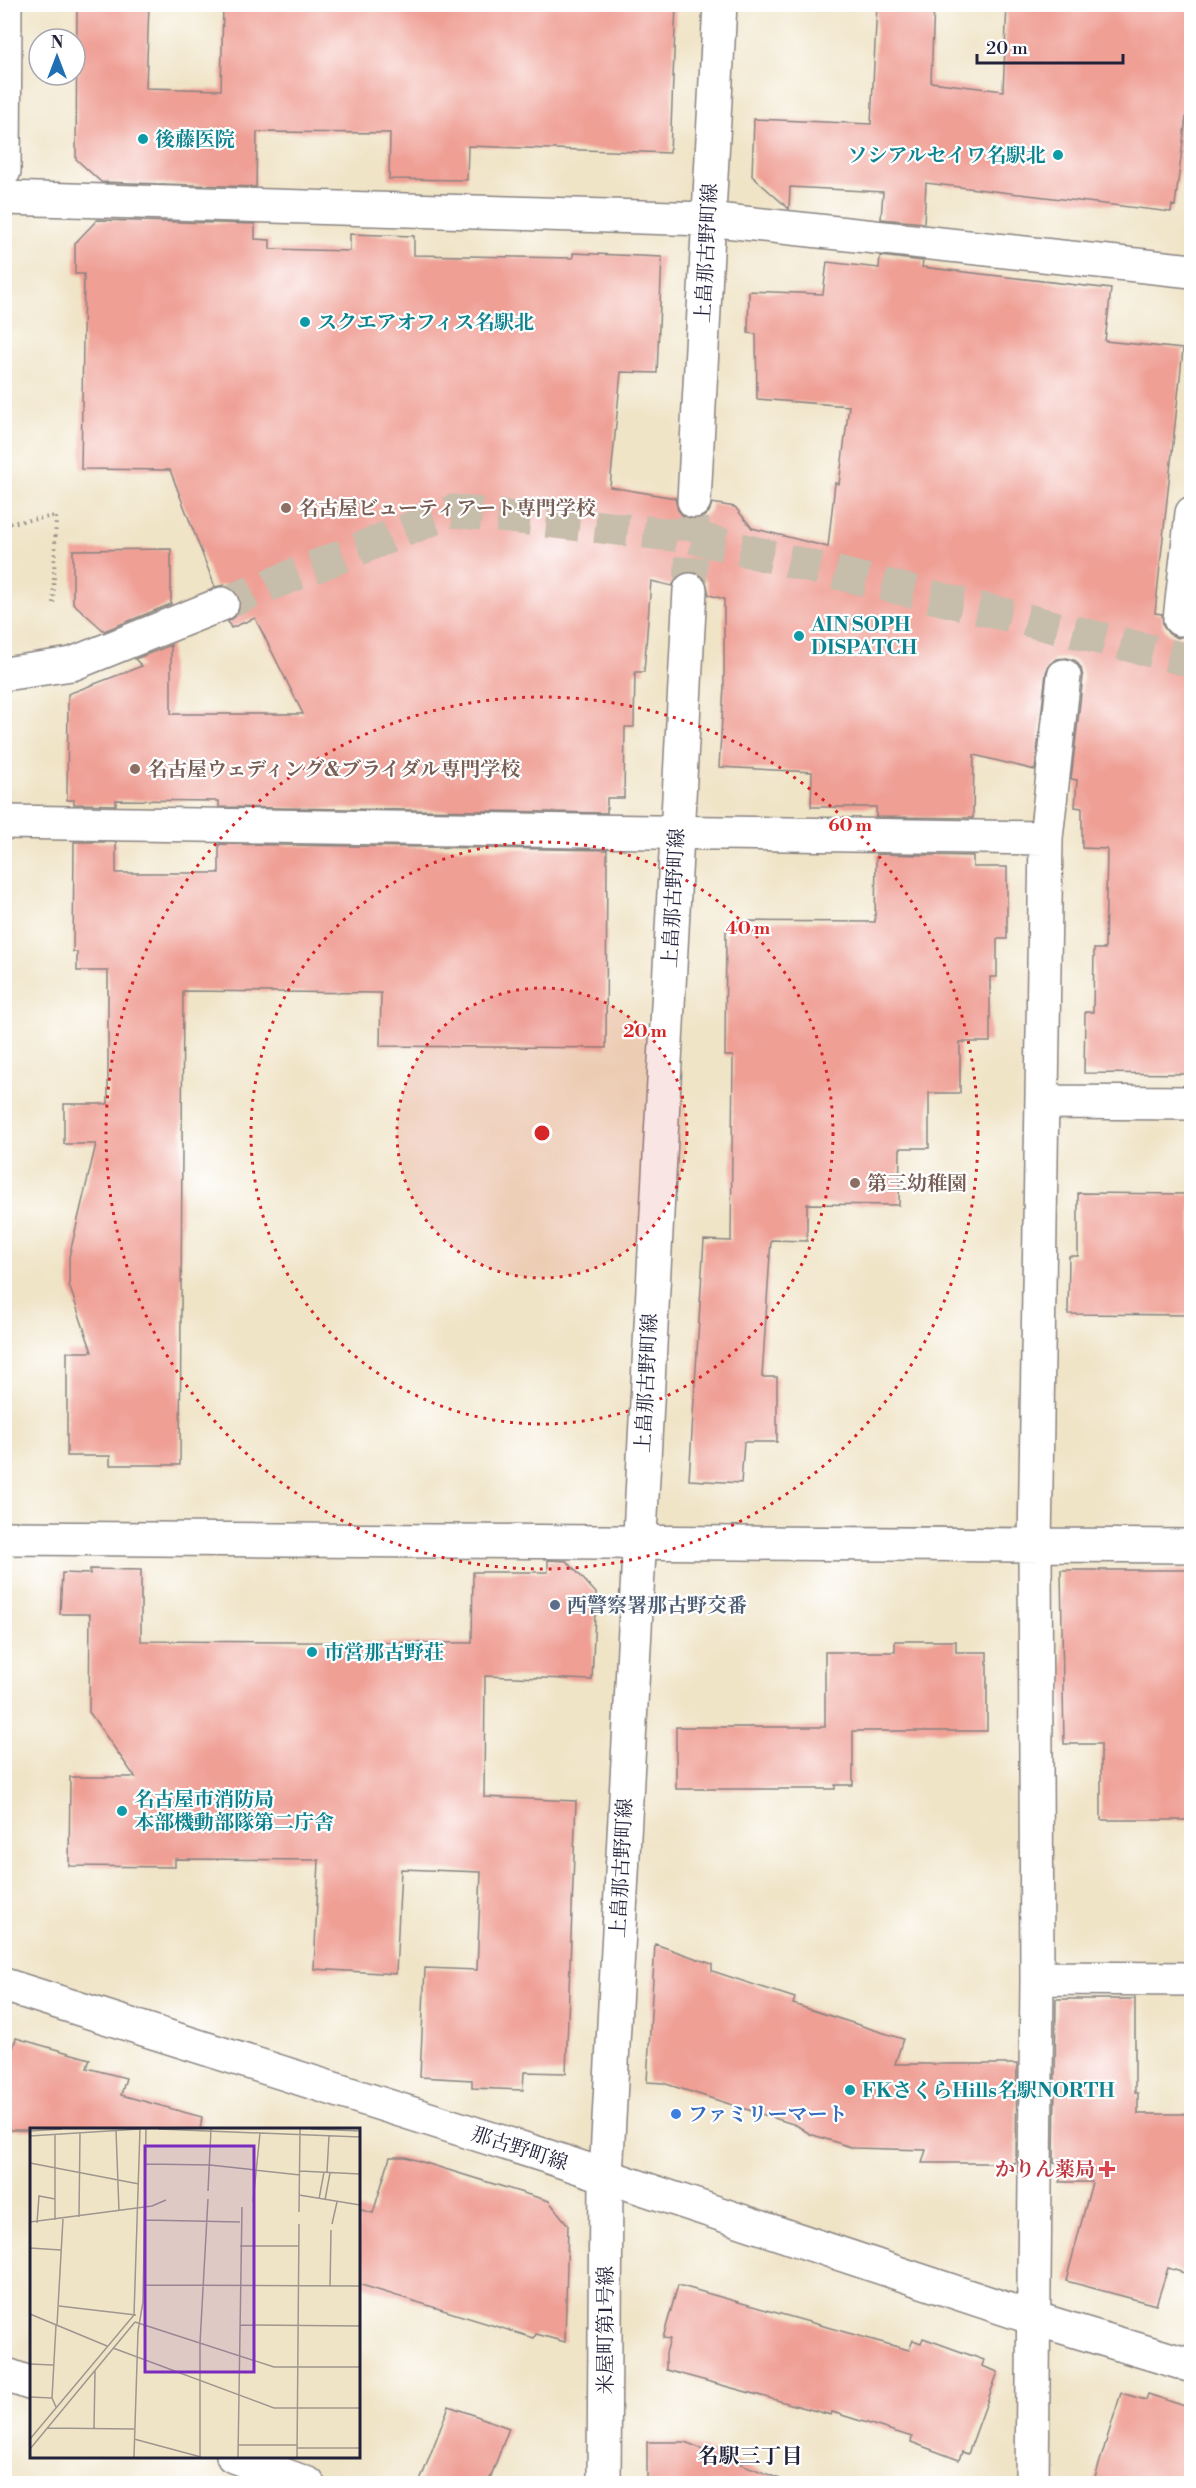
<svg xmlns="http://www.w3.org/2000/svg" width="1196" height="2488" viewBox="0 0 1196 2488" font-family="'Libre Bodoni','Noto Serif JP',serif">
<rect width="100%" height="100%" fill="#fff"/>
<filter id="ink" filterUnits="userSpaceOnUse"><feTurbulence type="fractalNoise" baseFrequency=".0167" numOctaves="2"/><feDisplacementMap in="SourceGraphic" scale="12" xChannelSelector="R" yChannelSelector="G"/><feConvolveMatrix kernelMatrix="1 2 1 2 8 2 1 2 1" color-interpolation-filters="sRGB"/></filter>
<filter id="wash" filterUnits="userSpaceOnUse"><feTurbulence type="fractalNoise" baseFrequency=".008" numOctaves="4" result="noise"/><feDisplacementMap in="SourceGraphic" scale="24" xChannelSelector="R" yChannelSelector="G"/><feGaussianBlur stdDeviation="1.35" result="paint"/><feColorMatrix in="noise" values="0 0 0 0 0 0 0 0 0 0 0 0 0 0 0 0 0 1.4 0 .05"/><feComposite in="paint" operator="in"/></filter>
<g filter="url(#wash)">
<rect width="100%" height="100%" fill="#f0e4c7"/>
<g id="blocks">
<path fill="#ef9f94" d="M77 4H149L146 88 221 90 223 4H676L670 153 468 146 467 180 389 179 390 133 257 132 256 187 101 182 76 159Z
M877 4H934L931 82 1003 91 1007 4H1191V102L1188 101 1175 206 1172 205 1171 212 926 183 924 223 881 219 883 192 790 187 789 209 752 176 754 119 871 124Z
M97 220 255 224V239L270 240V249L350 251V234L414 236V255L573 258V253L662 257 657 373 621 372 610 487 675 498 678 510 683 516 692 520 703 517 709 512 712 503 735 507 752 528 828 547 835 483 839 484 849 406 757 399 756 334 748 333 749 291 823 294 827 262 879 268 880 256 923 261 922 267 1111 289 1105 341 1183 349 1155 613 1162 614 1163 626 1169 634 1178 638 1191 633V1074L1084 1073 1085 1012H1093L1094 949H1105L1107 849 1082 848V808L1075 807 1077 780 1071 779 1083 677 1081 668 1076 661 1067 658 1056 659 1049 665 1046 673 1035 770 974 755 973 818 876 817V807H811L812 772 719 767 724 686V599L709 595 706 581 700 574 690 571 681 574 672 586 651 581 644 672H635L634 727H625L624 798H607V813L219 807V801L116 800V805L74 804V800H67L68 694 142 666 135 659 171 645V714H303L255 618 231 628 228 622 237 615 240 607V598L233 589 224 585 215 587 170 470 81 469 84 274H75V243Z
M171 549V604L104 631 73 603V550Z
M74 842H116V873H219V844L607 850 606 1048 380 1046 381 993 183 991 180 1465H110V1456H67V1352H92L69 1285V1257L96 1144H64V1104H108V971H77V952H73Z
M876 854 973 856V867H1007V939H997V977H990V1042H960V1093H929V1148H900L899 1205 807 1204V1241L771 1240 762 1377H777V1442H744L741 1483 689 1480 704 1240 731 1241 733 1056H725L726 930H735V921L875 922Z
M1078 1193 1191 1194V1315L1068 1314 1069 1256H1078Z
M548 1560 567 1561 596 1593 592 1680 485 1676 484 1797 576 1801 566 2073 524 2072 523 2090 472 2088V2080L420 2077 425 1968 477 1970 481 1872 401 1869 396 1974 314 1969 319 1860 175 1859V1867L69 1866 70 1777H135L89 1712 90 1614H60L62 1573 90 1574V1569L141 1570V1641L472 1643 473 1572H548Z
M1061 1570H1191V1820H1101V1744H1064Z
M895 1641H956V1652H987V1731H853V1785H835V1789H676V1727H825V1652H895Z
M655 1944 712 1964V1971L795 1998 793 2004 903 2039 895 2064H1017L1016 2163H922L926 2150 854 2148 810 2134 796 2125 663 2083 647 2082Z
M1056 1999H1135V2093H1138V2114H1191V2275L1168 2268 1156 2305 1066 2281 1092 2182H1060V2163H1054Z
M16 2038 90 2059 87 2068 126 2078 121 2095 202 2117 200 2130H4V2059H10Z
M390 2157H406L549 2201 568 2225 565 2342 536 2334 534 2338 358 2284V2209L373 2213Z
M678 2285 909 2350 913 2340 921 2343 923 2338 984 2360 982 2366 998 2372 968 2454 962 2452 959 2460 911 2442 912 2437 832 2412 831 2415 666 2370V2353L670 2339 663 2338Z
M1121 2393 1146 2400 1148 2394 1191 2408V2484H1093Z
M449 2406 509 2428 488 2484H419Z
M647 2442H685L785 2481 784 2484H647Z"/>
</g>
</g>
<g filter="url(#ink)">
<use href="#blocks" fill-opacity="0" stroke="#898381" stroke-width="1.5"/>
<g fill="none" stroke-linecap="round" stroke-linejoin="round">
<path stroke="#c7bdab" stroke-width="33" stroke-dasharray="33 16" stroke-linecap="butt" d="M690 590 693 517
M222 604 453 511 692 537 1192 661"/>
<defs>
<path id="minor" d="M4 198 707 219 1192 271
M694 501 720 4
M1180 619 1192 513
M4 674 72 664 222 604
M4 822 1046 838
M1042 1102 1192 1103
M4 1538 1192 1546
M1037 1978 1192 1979
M4 2374 32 2384
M233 2456 308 2484
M604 2484 606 2176
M1032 2484 1037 1978 1035 1547 1046 838 1064 676"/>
<path id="tertiary" d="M4 171 5 4
M4 1985 546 2156 1033 2318 1192 2366
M606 2176 690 590"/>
</defs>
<use href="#minor" stroke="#898381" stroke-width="36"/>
<use href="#tertiary" stroke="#898381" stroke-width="36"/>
<path stroke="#898381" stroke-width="4" stroke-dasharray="1.5 4.5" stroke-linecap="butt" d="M4 524 56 516 53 607"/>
<use href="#minor" stroke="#fff" stroke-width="33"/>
<use href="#tertiary" stroke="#fff" stroke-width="33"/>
</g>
</g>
<circle cx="542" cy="1133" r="145" fill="#d62828" fill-opacity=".12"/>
<g fill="none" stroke="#d62828" stroke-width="3" stroke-dasharray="3 6">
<circle cx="542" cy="1133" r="145"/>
<circle cx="542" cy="1133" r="291"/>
<circle cx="542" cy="1133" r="436"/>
</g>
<g fill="#0f9aa8" stroke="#fff" stroke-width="2">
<circle cx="143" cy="139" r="6"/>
<circle cx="1058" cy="155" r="6"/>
<circle cx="305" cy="322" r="6"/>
<circle cx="799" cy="636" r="6"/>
<circle cx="312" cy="1652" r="6"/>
<circle cx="122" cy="1811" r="6"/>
<circle cx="850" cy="2090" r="6"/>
</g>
<g fill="#8d6e63" stroke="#fff" stroke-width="2">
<circle cx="286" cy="508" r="6"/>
<circle cx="135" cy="769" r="6"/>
<circle cx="855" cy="1183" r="6"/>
</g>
<circle fill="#5c6f8a" stroke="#fff" stroke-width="2" cx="555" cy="1605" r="6"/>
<circle fill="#3f7fe0" stroke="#fff" stroke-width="2" cx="676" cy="2114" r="6"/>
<path fill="#e0444e" stroke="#fff" stroke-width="2" d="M1104 2160h6v6h6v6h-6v6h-6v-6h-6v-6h6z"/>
<g text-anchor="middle" stroke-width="4.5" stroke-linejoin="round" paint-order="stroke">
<g font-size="20" font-weight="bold" fill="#0d838f" stroke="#fff" text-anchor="start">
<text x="155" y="146">後藤医院</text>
<text x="1046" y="162" text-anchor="end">ソシアルセイワ名駅北</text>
<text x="317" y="329">スクエアオフィス名駅北</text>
<text x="811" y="631">AIN SOPH<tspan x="811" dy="23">DISPATCH</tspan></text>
<text x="324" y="1659">市営那古野荘</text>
<text x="134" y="1806">名古屋市消防局<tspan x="134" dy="23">本部機動部隊第二庁舎</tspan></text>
<text x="862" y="2097">FKさくらHills名駅NORTH</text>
</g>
<g font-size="20" fill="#22223b" stroke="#fff">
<text transform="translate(706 253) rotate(-87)" y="7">上畠那古野町線</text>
<text transform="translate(673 898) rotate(-87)" y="7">上畠那古野町線</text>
<text transform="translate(646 1383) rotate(-87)" y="7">上畠那古野町線</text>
<text transform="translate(621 1868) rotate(-87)" y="7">上畠那古野町線</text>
<text transform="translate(520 2148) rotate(18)" y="7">那古野町線</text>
<text transform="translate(605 2330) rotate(-90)" y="7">米屋町第1号線</text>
</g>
<g font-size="20" font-weight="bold" fill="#785e54" stroke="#fff" text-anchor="start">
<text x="298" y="515">名古屋ビューティアート専門学校</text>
<text x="147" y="776">名古屋ウェディング&amp;ブライダル専門学校</text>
<text x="867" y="1190">第三幼稚園</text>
</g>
<g font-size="20" font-weight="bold" fill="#4e5e75" stroke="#fff" text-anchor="start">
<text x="567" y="1612">西警察署那古野交番</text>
</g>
<g font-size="20" font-weight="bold" fill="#366cbe" stroke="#fff" text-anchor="start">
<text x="688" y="2121">ファミリーマート</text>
</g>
<g font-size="20" font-weight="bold" fill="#be3a42" stroke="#fff" text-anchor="end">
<text x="1095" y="2176">かりん薬局</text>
</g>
<g font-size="21" font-weight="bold" fill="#22223b" stroke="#fff">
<text x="750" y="2463">名駅三丁目</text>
</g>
</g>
<g transform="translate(30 2128)">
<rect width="330" height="330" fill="#f0e4c7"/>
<path fill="none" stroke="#9e968f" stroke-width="1.5" d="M128 1 330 9M281 1 330 3M86 2 89 83M0 3 32 1M0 8 110 1M0 35 109 56M116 36 180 37 270 47M270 43 330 46M297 44 299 8M178 63 181 1M269 67 330 77M289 71 294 44M295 72 300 45M223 74 230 5M269 84 270 1M49 89 50 5M25 92V6M115 92 210 94M0 94 122 78 136 72M7 95 9 68 25 71M302 96 307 74M210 118H269M0 120 31 122M113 157 330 158M300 158 301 102M29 178 106 187M0 186 77 218M105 194 244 239H330M26 197 22 270 26 279M27 197 33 91M210 197 330 198M83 220 244 280H330M0 236 23 237M0 269 22 270M17 300 104 301M64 301 65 243M0 311 104 187 110 1M104 311 171 329M208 317H267M267 320H330M0 321 105 194M104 329 108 203 113 174 116 1M170 329V215L178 71M208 329 212 79M267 329 269 96"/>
<path fill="#7b2cbf" fill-opacity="0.15" stroke="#7b2cbf" stroke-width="3" d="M115 18H224V244H115Z"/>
<rect width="330" height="330" fill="none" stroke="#22223b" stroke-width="3"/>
</g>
<circle cx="542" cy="1133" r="9" fill="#d62828" stroke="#fff" stroke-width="3"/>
<g font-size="18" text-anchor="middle" font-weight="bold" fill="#d62828" stroke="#fff" stroke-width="4.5" stroke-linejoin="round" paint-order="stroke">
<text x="850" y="831">60 m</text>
<text x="748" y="934">40 m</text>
<text x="645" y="1037">20 m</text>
</g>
<rect width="1196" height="2488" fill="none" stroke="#fff" stroke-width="24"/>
<g transform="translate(57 57)"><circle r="28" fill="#ffffff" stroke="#a7a7b1" stroke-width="1.5"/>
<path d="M0-4.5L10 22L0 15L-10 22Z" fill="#1f6fb2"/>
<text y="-9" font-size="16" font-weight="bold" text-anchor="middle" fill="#22223b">N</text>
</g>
<path d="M977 54v9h146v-9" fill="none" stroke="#22223b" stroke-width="3"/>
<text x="986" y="54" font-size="18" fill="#22223b" stroke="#ffffff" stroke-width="4.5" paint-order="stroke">20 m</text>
</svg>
